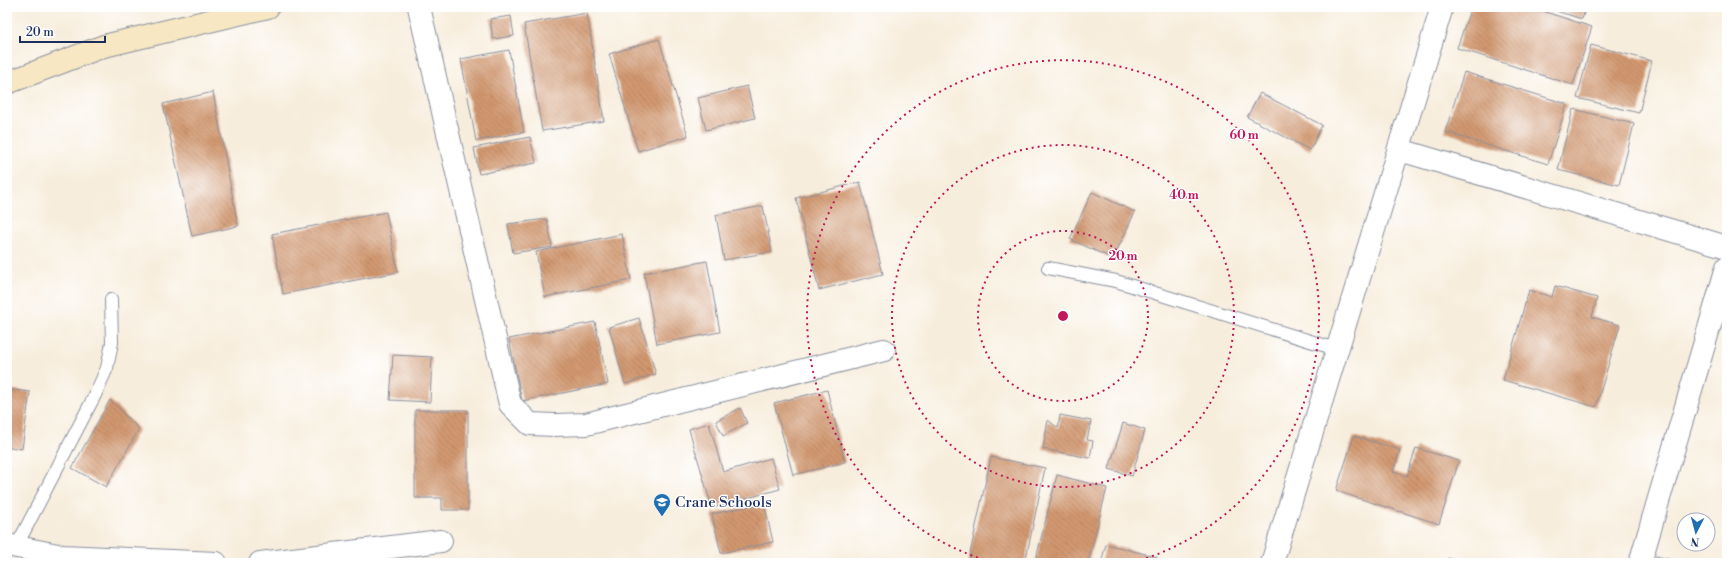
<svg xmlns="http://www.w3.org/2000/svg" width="1734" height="570" viewBox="0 0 1734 570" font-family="'Libre Bodoni',serif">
<defs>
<pattern id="building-back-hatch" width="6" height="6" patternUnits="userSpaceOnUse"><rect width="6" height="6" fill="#d29870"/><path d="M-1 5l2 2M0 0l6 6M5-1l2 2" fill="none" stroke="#aa7c5f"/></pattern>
</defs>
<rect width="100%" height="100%" fill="#fff"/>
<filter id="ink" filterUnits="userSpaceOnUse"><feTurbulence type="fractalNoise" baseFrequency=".025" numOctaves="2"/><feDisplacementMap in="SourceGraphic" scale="8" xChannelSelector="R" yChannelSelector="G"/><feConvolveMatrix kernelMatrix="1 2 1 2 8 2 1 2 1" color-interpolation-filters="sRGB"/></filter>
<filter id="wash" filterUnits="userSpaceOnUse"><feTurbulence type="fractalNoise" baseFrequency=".012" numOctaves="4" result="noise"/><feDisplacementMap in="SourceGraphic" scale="16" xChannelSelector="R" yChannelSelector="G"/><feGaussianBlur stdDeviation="0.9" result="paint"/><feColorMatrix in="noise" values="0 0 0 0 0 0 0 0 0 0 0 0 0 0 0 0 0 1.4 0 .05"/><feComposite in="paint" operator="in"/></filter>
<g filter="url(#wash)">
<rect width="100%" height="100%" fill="#f7eddc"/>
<g id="blocks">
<path fill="url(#building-back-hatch)" d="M1471 7H1530L1592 27 1573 85 1457 48Z
M1557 7H1586L1582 19 1556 11Z
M587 13 604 121 542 131 524 24Z
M511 16 514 36 493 39 490 19Z
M659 39 688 136 638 151 609 54Z
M1591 45 1652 61 1639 113 1577 98Z
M509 50 524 132 476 141 461 59Z
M1464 72 1567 104 1548 164 1445 132Z
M747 86 755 118 706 130 698 98Z
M213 92 238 226 192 236 163 104Z
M1260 93 1322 125 1310 150 1247 117Z
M1573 109 1634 124 1619 185 1558 170Z
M530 137 536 163 479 174 474 148Z
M860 182 883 274 819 290 796 198Z
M1092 192 1135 212 1113 259 1070 239Z
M763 206 772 252 724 260 716 215Z
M386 212 398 272 283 294 272 234Z
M547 219 552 247 513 253 508 224Z
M622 234 631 280 545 297 536 252Z
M707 261 720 332 657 344 644 273Z
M1555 286 1597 298 1592 317 1620 325 1596 407 1503 380 1529 290 1552 297Z
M639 318 656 374 625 384 609 327Z
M595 322 608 384 522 401 509 339Z
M393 355 432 357 430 402 390 400Z
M7 389 30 392 22 449 7 447Z
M827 390 845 462 793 475 774 403Z
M110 400 139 429 106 487 72 468Z
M740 408 747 423 723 436 716 421Z
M415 410H468V510H442V498H415Z
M1060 415 1091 421 1087 440 1093 441 1090 458 1043 449 1048 420 1058 428Z
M709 423 723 472 771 458 780 489 712 508 689 429Z
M1123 423 1145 430 1132 476 1109 469Z
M1354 436 1400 450 1393 472 1407 476 1416 448 1459 461 1439 524 1336 491Z
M991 457 1045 468 1025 563H968Z
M1057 475 1107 488 1088 563H1035Z
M764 503 773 542 721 553 712 514Z
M1106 544 1157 557 1156 563H1101Z
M1656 556 1682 562V563H1655Z
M1448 558 1466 563H1447Z"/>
</g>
</g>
<g filter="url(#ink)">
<use href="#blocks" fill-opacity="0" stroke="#898e9d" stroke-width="1"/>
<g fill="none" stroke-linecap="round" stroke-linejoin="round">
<defs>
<path id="lane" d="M1048 268 1116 281 1336 349
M16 547 95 395 107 368 112 343 111 299"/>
<path id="street" d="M419 7 510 404 530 424 555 425 586 424 884 350
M1400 150 1727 247
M7 545 63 556 216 563
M260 563 441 541
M1272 563 1442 7
M1640 563 1727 267"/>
<path id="secondary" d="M7 83 104 46 268 7"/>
</defs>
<use href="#lane" stroke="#898e9d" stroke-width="14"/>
<use href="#street" stroke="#898e9d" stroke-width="24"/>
<use href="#secondary" stroke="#898e9d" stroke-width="24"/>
<use href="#lane" stroke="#fff" stroke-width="12"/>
<use href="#street" stroke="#fff" stroke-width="22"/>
<use href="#secondary" stroke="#f7e8c3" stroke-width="22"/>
</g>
</g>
<g fill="none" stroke="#c2185b" stroke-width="2" stroke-dasharray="2 4">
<circle cx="1063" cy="316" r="85"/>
<circle cx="1063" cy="316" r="171"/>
<path d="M995 563A256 256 0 1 1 1131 563"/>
</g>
<defs>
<symbol id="school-pin" viewBox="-11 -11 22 30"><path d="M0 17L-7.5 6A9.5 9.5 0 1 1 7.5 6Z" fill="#1f6fb2" stroke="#fff"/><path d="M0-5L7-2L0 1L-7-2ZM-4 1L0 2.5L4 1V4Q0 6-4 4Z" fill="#fff"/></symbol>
</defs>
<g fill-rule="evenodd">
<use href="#school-pin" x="652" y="492" width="20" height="27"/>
</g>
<g text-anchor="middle" stroke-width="3" stroke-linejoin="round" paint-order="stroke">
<g font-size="15" fill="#1b2f5e" stroke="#fff" text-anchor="start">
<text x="675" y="507">Crane Schools</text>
</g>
</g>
<circle cx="1063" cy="316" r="6" fill="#c2185b" stroke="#fff" stroke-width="2"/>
<g font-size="12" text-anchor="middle" font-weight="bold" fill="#c2185b" stroke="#fff" stroke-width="3" stroke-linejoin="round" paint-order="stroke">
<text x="1244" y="139">60 m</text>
<text x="1184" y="199">40 m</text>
<text x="1123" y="260">20 m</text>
</g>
<rect width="1734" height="570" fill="none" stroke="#fff" stroke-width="24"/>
<g transform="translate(1696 532) rotate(186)"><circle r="19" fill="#ffffff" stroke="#a4acbf"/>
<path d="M0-3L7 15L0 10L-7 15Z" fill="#1f6fb2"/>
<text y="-6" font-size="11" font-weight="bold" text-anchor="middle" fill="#1b2f5e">N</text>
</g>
<path d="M20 36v6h85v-6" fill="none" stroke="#1b2f5e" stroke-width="2"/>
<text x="26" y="36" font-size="12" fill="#1b2f5e" stroke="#ffffff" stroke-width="3" paint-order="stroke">20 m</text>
</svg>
